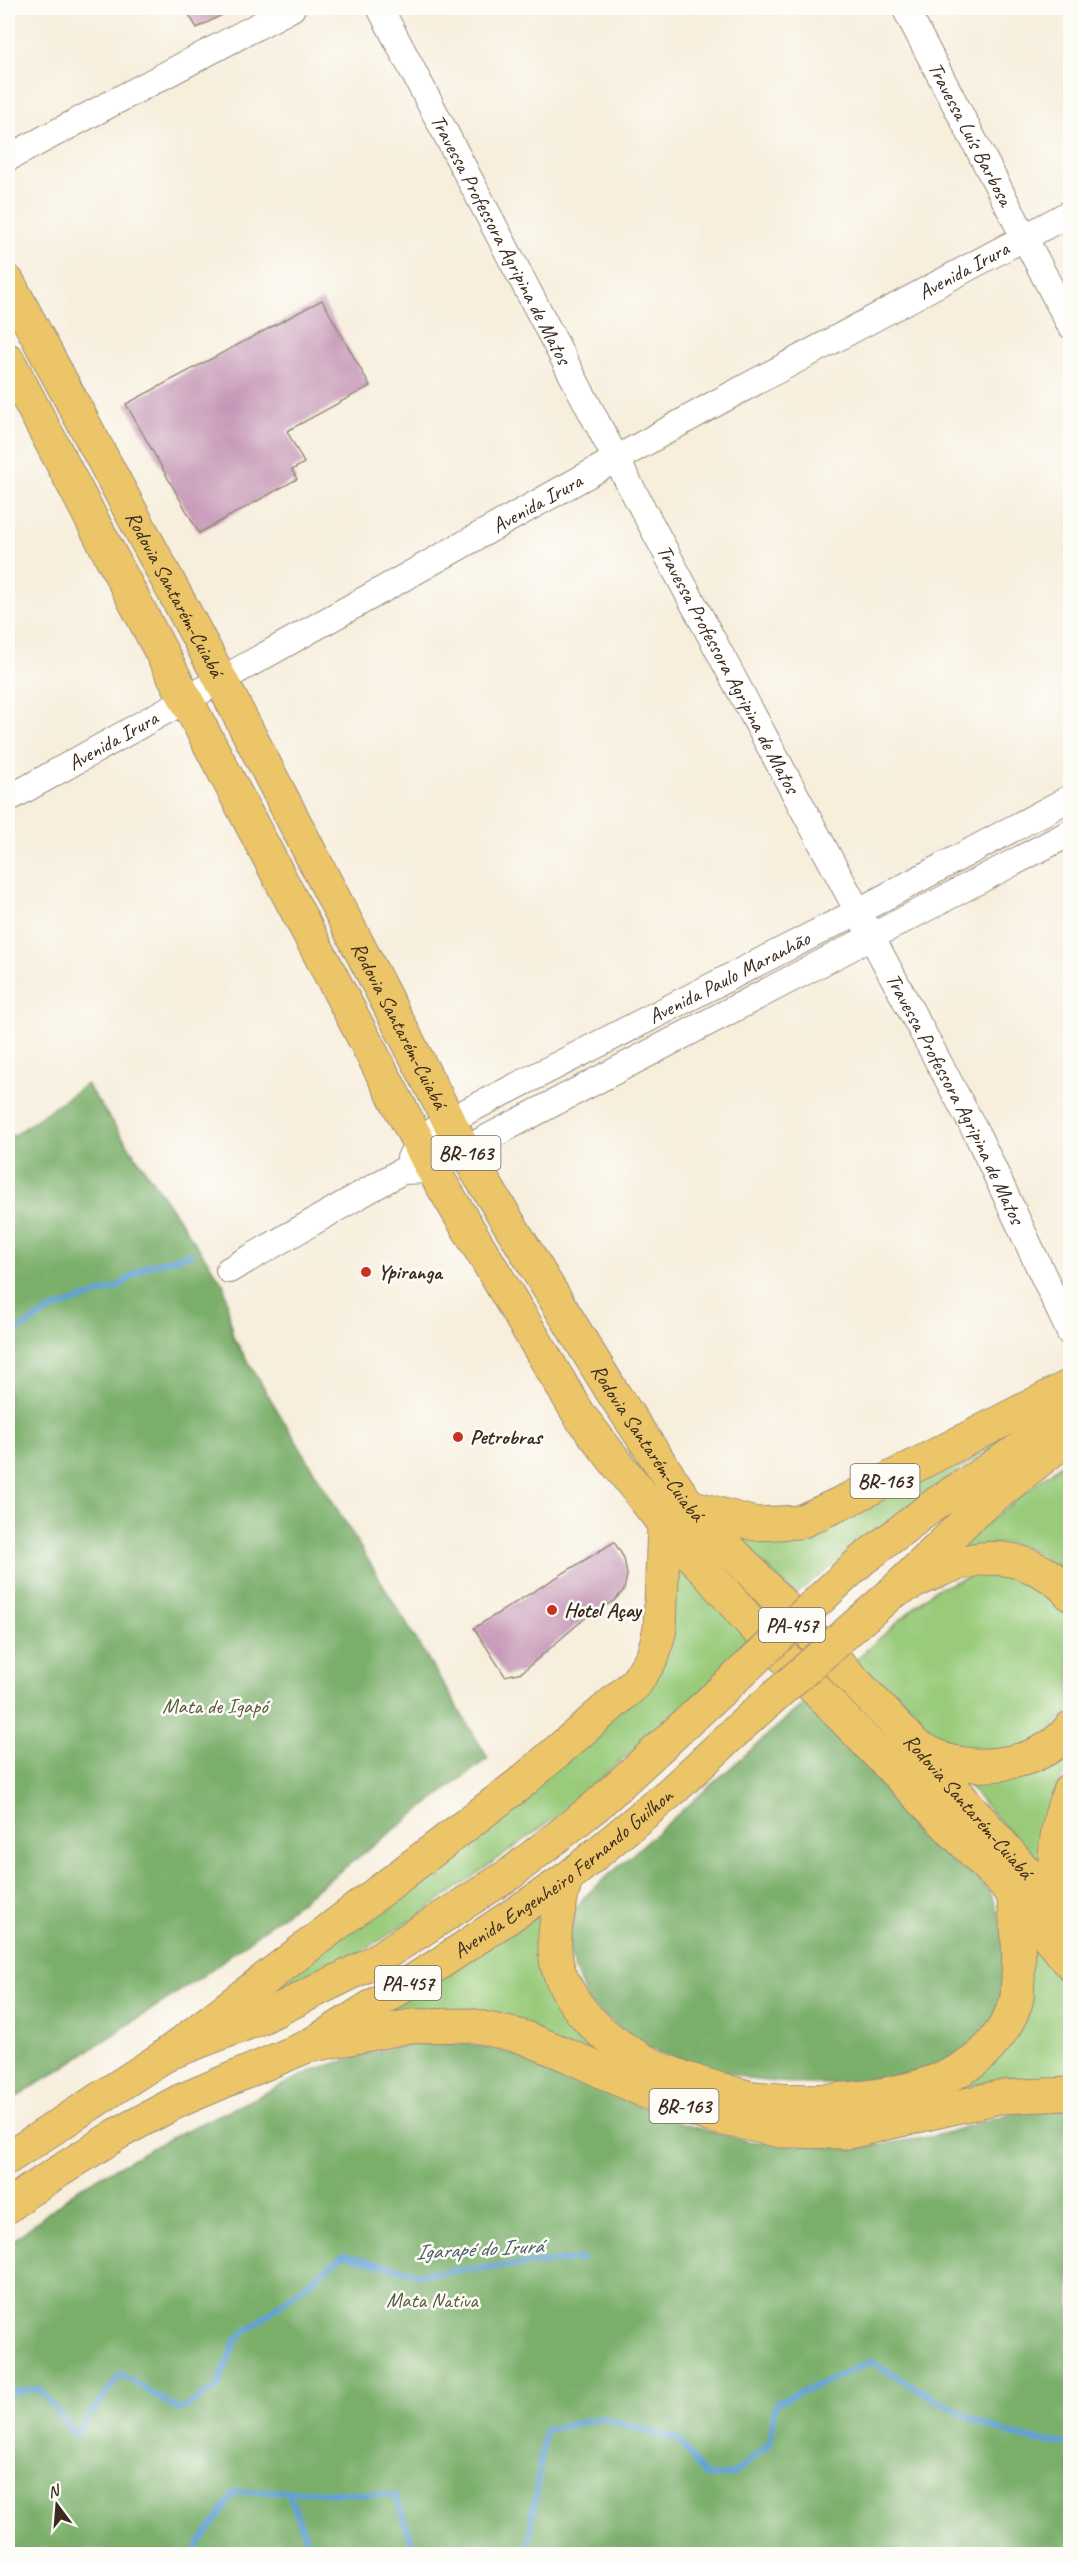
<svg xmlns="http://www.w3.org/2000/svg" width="1078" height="2562" viewBox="0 0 1078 2562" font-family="Caveat,sans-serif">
<rect width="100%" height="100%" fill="#fdfcf7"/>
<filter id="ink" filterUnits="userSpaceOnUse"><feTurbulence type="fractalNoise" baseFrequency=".0167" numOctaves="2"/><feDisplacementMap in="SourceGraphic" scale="12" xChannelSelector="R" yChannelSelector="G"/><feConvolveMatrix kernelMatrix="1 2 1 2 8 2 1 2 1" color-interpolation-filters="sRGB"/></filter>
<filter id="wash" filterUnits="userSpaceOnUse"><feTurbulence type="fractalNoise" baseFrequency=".008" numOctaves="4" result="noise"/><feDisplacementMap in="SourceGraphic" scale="24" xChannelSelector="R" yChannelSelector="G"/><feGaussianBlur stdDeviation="1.35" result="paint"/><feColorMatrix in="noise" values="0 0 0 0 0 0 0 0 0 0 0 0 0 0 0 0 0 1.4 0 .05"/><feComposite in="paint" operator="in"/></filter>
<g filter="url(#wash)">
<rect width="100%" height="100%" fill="#f7eedc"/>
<path fill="#99cb7a" stroke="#6a7a4c" stroke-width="1.5" d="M1070 1397 934 1487 795 1595 721 1523 752 1532Z
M1070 1457V1578C1019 1536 1010 1539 947 1555Z
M663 1545 754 1646 556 1817 417 1917 268 2011 166 2055 635 1684Z
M993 1566 1050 1590 1070 1616V1704L1068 1712 1046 1737 1017 1751 955 1747 927 1736 854 1661 933 1591Z
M1070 1746V1765L1058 1785 1045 1872 960 1777Z
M546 1910 553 1995 573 2028 611 2059 366 2023Z
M1032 1931 1070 1975V2082L1024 2079 956 2087Z"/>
<path fill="#7aaf6a" stroke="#5a6c44" stroke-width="1.5" d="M86 1084 224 1285 233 1337 488 1758 200 1978 8 2103V1130L12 1137Z
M804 1703 976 1876 989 1891 997 1909 1004 1931 1009 1976 991 2028 952 2058 915 2073 843 2084H802L754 2080 666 2055 638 2043 588 2003 567 1950 574 1912 583 1898Z
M417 2043 469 2044 538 2059 615 2096 682 2124 749 2141 853 2149 935 2136 1011 2113 1070 2106V2554H8V2245L79 2188 166 2140 314 2070 368 2053Z"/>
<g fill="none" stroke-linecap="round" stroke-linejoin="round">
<path stroke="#62a1d5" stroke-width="6" d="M8 1337 50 1310 116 1288 146 1266 191 1254
M8 2393 40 2389 75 2435 121 2374 179 2410 217 2388 236 2339 344 2255 420 2274 582 2259
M288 2491 312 2554
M8 2508 11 2511 10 2545 17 2554
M193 2554 235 2492 307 2491 396 2496 416 2554
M527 2554 545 2430 603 2418 679 2440 706 2477 734 2474 770 2443 776 2403 871 2362C930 2395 1001 2446 1070 2443"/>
</g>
<g id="blocks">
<path fill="#c495b5" d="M185 8H235L197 28Z
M322 300 370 386 287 431 304 463 292 470 297 479 199 533 126 404Z
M614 1542 624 1558 627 1575 624 1590 614 1601 584 1619 522 1672 505 1676 474 1628Z"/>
</g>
</g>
<g filter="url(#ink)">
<use href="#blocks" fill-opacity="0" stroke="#998c7d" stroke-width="1.5"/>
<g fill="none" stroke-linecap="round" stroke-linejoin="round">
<defs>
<g id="minor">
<path id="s1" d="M380 8 616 459 978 1136 1070 1333"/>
<path id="s2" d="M905 8 1070 325"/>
<path d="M8 158 292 8"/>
<path id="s3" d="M8 799 718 402 1070 213"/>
<path id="s4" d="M410 1158 419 1141 450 1120 859 911 1070 798"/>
<path d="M229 1270 402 1171 433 1170 464 1150 1070 833"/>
</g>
<g id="major">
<path d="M862 1560 938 1502 1070 1416"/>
<path d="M898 1587 975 1512 1066 1440"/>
<path d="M8 2158 166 2055 259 2019 366 1966 510 1874 595 1807 721 1691"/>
<path id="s5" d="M8 2207 27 2192 119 2133 179 2101 308 2046 436 1966 566 1879 673 1790 751 1717"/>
</g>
<g id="highway">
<path id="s6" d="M8 282 221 680 464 1150 613 1393 689 1506 916 1746 1070 1923"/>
<path d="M8 360 433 1170 580 1416 664 1524 755 1627 1013 1893 1070 1963"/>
<path d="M690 1506 755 1524 800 1522 850 1499 1070 1386"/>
<path d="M893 1592C942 1569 984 1543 1037 1569 1050 1575 1061 1582 1070 1594"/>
<path d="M918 1747C928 1751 938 1758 948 1761 988 1771 1044 1763 1070 1728"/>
<path d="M566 1879C558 1911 548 1946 561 1977 588 2041 656 2072 719 2089 730 2092 742 2096 754 2098 817 2105 912 2100 967 2066 989 2053 1008 2026 1016 2002 1018 1995 1017 1986 1018 1979 1020 1947 1017 1925 1013 1893"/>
<path d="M1057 1911C1053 1868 1053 1829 1070 1789"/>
<path d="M308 2046 411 2026 470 2025 523 2037 567 2055 653 2095 711 2116 781 2131 849 2132 999 2097 1070 2094"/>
<path d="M166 2055 522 1782 635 1684 653 1656 660 1629 664 1524"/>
</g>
</defs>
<use href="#minor" stroke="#998c7d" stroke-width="28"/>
<use href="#major" stroke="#998c7d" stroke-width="34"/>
<use href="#highway" stroke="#998c7d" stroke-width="35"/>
<use href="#minor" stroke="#fff" stroke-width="26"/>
<use href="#major" stroke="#ecc569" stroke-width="32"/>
<use href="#highway" stroke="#ecc569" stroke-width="33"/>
<defs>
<path id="major-bridge" d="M721 1691 862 1560
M751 1717 893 1592"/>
</defs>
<use href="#major-bridge" stroke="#998c7d" stroke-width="34" stroke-linecap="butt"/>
<use href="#major-bridge" stroke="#ecc569" stroke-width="32"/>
</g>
</g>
<g fill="#c8321e" stroke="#fdfcf7" stroke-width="2">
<circle cx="366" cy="1272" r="6"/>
<circle cx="458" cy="1437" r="6"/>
<circle cx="552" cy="1610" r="6"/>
</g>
<g text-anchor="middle" stroke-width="5" stroke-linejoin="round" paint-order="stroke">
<g fill="#fdfcf7" stroke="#75695f" stroke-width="1.5">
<rect x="431.5" y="1136" width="69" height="34" rx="4.5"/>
<rect x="850.5" y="1464" width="69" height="34" rx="4.5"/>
<rect x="759" y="1608" width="66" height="34" rx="4.5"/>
<rect x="375" y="1966" width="66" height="34" rx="4.5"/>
<rect x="649.5" y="2089" width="69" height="34" rx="4.5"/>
</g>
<g font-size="20" font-weight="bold" fill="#3b2a1e">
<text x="466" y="1160">BR-163</text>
<text x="885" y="1488">BR-163</text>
<text x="792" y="1632">PA-457</text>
<text x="408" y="1990">PA-457</text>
<text x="684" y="2113">BR-163</text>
</g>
<g font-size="21" fill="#3b2a1e" stroke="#fdfcf7">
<text dy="7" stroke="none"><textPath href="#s2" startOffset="142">Travessa Luís Barbosa</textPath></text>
<text dy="7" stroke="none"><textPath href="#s1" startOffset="261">Travessa Professora Agripina de Matos</textPath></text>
<text dy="7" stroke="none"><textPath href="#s3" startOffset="1092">Avenida Irura</textPath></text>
<text dy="7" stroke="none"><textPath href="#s3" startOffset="606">Avenida Irura</textPath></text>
<text dy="7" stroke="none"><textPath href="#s6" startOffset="354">Rodovia Santarém-Cuiabá</textPath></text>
<text dy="7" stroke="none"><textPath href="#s1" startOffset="747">Travessa Professora Agripina de Matos</textPath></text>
<text dy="7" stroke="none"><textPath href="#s3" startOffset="120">Avenida Irura</textPath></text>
<text dy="7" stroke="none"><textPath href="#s4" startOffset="370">Avenida Paulo Maranhão</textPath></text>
<text dy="7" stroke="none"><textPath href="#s6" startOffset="840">Rodovia Santarém-Cuiabá</textPath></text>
<text dy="7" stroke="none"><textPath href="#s1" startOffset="1233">Travessa Professora Agripina de Matos</textPath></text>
<text dy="7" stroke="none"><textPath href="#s6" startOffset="1326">Rodovia Santarém-Cuiabá</textPath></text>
<text dy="7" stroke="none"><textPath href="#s6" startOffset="1812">Rodovia Santarém-Cuiabá</textPath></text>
<text dy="7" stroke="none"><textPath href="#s5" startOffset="650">Avenida Engenheiro Fernando Guilhon</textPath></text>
</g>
<g font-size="21" font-weight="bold" fill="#3b2a1e" stroke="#fdfcf7" text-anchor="start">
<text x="378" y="1279">Ypiranga</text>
<text x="470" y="1444">Petrobras</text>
<text x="564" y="1617">Hotel Açay</text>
</g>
<g font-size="21" fill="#575a3a" stroke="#fdfcf7">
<text x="215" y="1713">Mata de Igapó</text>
<text x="432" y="2307">Mata Nativa</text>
</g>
<g font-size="22" font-style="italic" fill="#4b5a67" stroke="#fdfcf7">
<text transform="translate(479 2248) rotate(-3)" y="8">Igarapé do Irurá</text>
</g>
</g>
<rect width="1078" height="2562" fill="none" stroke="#fdfcf7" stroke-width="30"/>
<g transform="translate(57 2505) rotate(344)" stroke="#fdfcf7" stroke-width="4.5" paint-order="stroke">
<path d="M0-4.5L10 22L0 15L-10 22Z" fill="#3b2a1e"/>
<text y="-9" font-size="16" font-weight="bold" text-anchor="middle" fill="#3b2a1e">N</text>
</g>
</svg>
